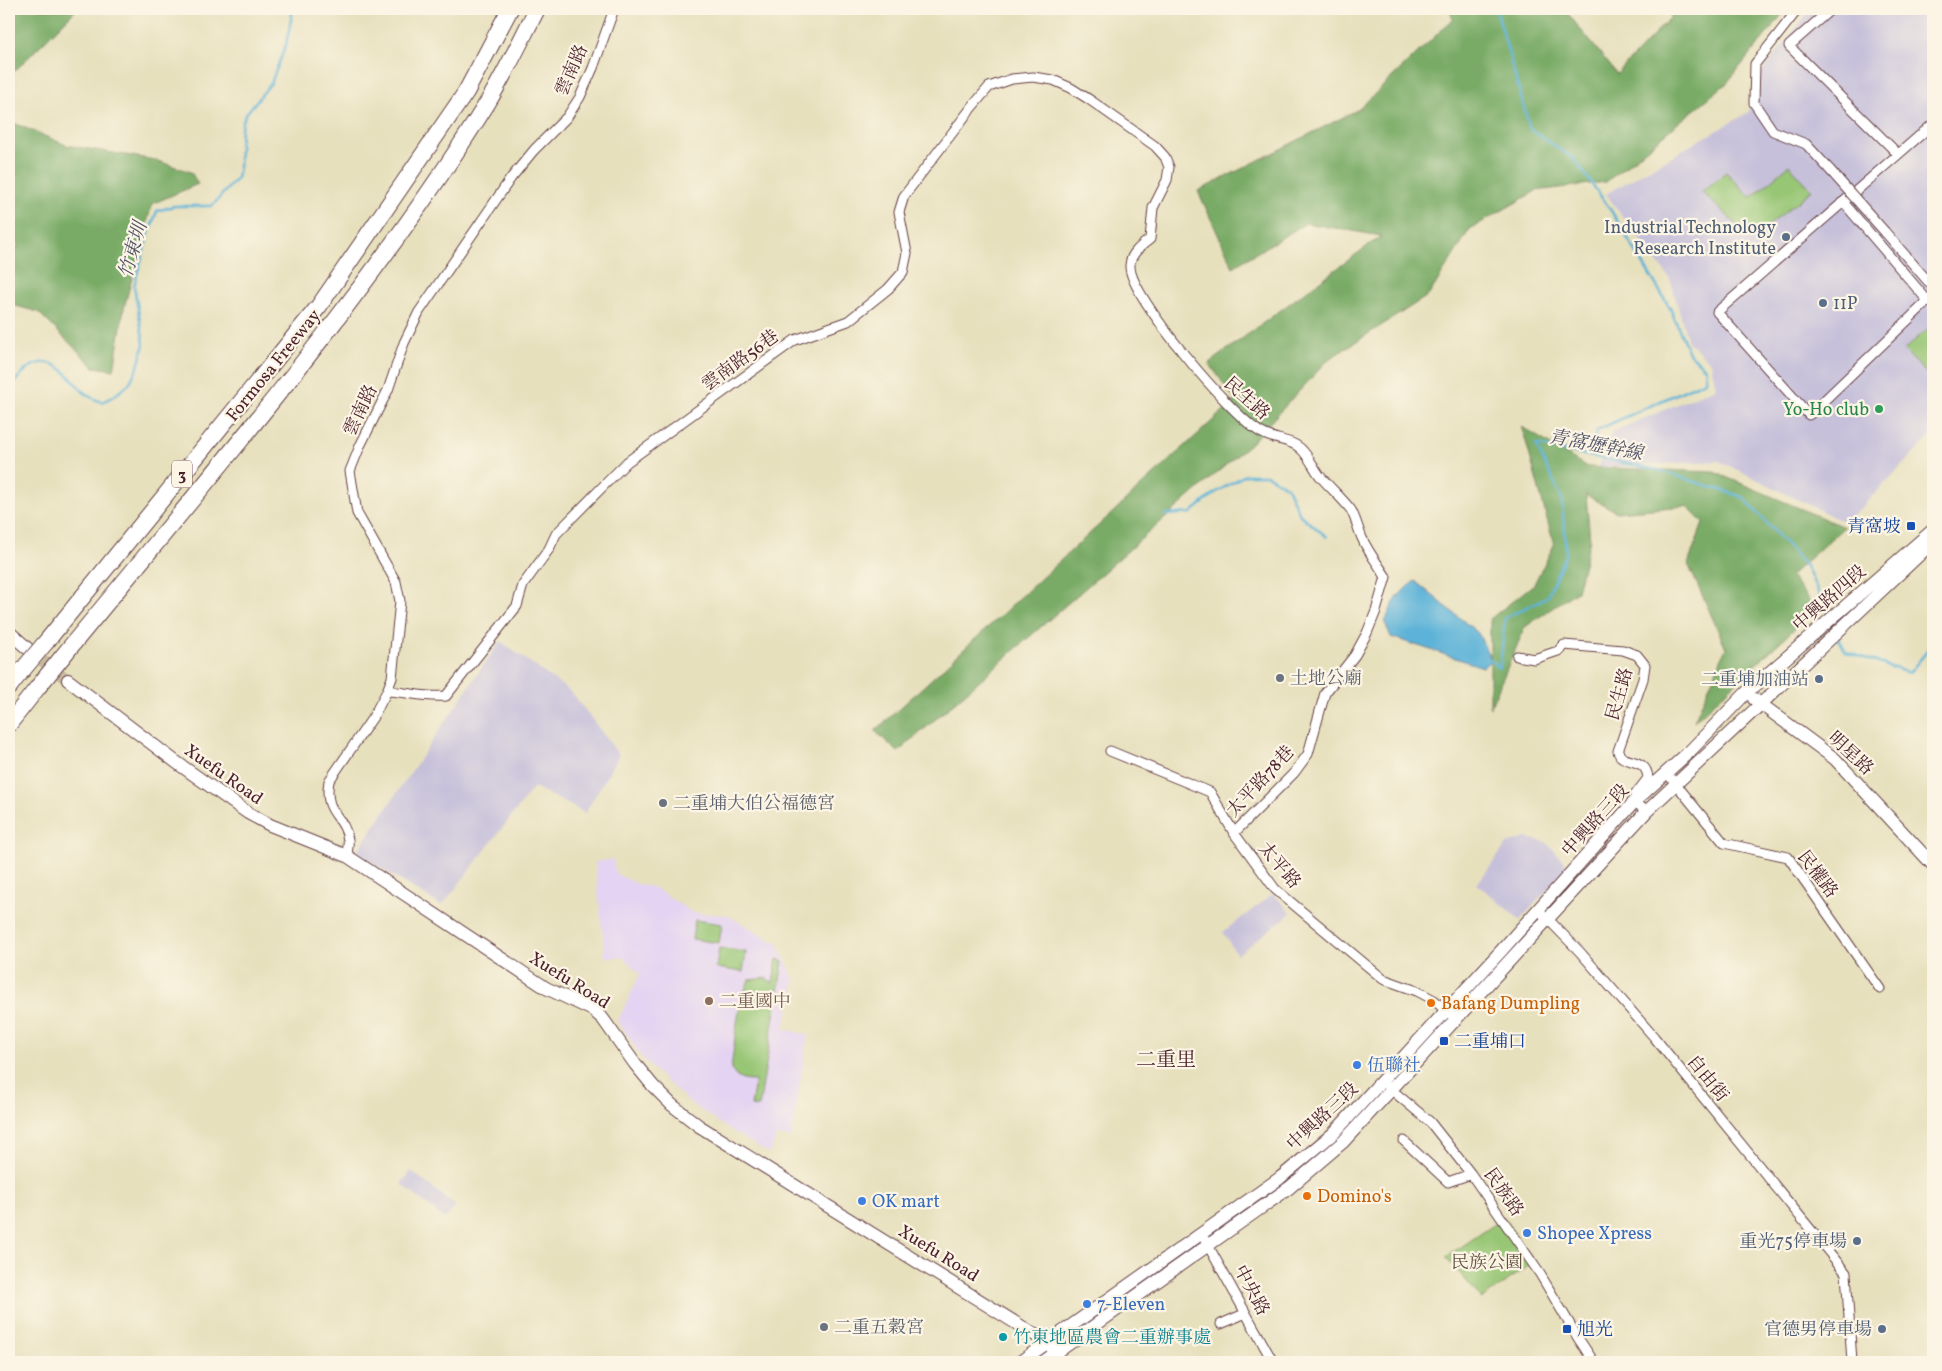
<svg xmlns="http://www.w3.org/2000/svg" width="1942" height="1371" viewBox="0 0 1942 1371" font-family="Vollkorn,'Noto Serif TC',serif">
<rect width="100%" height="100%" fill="#fcf5e5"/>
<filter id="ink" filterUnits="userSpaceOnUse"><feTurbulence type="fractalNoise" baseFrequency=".02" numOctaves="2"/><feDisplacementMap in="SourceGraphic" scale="10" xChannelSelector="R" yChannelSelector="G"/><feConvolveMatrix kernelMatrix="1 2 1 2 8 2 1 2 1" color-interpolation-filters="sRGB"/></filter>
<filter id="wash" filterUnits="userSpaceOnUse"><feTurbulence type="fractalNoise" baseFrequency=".0096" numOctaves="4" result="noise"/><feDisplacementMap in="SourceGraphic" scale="20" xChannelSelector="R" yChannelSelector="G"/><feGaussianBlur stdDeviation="1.12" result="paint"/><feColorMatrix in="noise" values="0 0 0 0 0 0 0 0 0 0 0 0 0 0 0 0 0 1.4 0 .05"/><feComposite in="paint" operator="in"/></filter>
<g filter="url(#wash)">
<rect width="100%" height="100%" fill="#e7e0bd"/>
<path fill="#e4d3f2" d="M613 859 616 874 638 884 655 888 693 913 727 915 778 944 795 981 784 1029 808 1035 791 1138 776 1136 770 1154 730 1130 689 1102 654 1070 640 1055 618 1021 640 974 623 957H605L595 862Z"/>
<path fill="#c6c0da" d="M1811 9H1933V434L1846 523 1719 461 1599 467 1612 432 1716 388 1711 363 1688 341 1670 279 1606 194 1749 112 1755 81Z
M500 641 572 693 619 755 585 813 534 787 442 906 356 853Z
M1527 838 1546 842 1568 866 1520 920 1477 884 1507 844Z
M1273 894 1291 913 1237 955 1223 932Z
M411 1171 456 1206 445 1219 401 1184Z"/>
<path fill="#97c675" stroke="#707250" d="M1789 165 1812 190 1752 239 1702 192 1726 172 1751 198Z
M1933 324V380L1904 350Z
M695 920 722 924 719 943 692 939Z
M719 948 746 952 743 972 716 968Z
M777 959 783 961 759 1107 751 1106 755 1081C743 1081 737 1080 731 1069 735 1041 737 1004 749 980L766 978 773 983Z
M1504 1218 1534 1262 1482 1299 1446 1257Z"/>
<path fill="#79ab66" stroke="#626548" d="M9 9 76 10 9 77Z
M1449 9H1564L1617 74 1671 17 1664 9H1787L1727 83 1606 182 1536 191 1470 229 1429 295 1329 359 1251 443 898 752 875 731 1235 400 1209 363 1381 236 1306 223 1233 267 1198 191 1359 109 1453 19Z
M9 121 66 145 155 160 191 172 198 184 152 204 124 308 114 370 94 367 38 312 9 304V247L18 248 9 217Z
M1522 427 1587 467 1714 472 1844 527 1790 576 1816 609 1694 721 1726 648 1688 564 1703 523 1686 506 1617 512 1586 495 1590 540 1577 591 1525 627 1490 708V619L1534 584 1554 545Z"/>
<path fill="#5bb2d8" stroke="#526882" d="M1415 581 1478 633 1491 660 1483 667 1391 637 1385 623C1392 604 1397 594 1415 581Z"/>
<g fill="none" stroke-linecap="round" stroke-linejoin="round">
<path stroke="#5bb2d8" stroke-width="2.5" d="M1496 9 1530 129 1574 159 1610 209 1670 308 1689 353 1706 369 1705 381 1597 430 1592 457
M9 394C17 374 37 353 60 368 77 380 78 394 102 402L114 396 129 384 138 367 144 344 134 286 147 239 157 211 174 206H212L237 178 239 168 241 128 245 115 271 83 286 45 293 9
M1165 515 1191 513 1215 493 1245 475H1267L1287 487 1300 515 1327 537
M1838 637 1846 652 1909 673 1933 644
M1491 660 1500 668 1505 618 1547 597 1566 553 1562 499 1536 445 1658 470 1743 497 1806 566 1827 612"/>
</g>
</g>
<g filter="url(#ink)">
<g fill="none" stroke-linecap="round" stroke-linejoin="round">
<path stroke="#c8b9a0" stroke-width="12" stroke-dasharray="12 6" stroke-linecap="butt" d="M28 650 68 680"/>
<defs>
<path id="street" d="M1798 9 1755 64 1754 103 1773 131 1806 144 1830 170
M1831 9 1789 46 1898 154
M1933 124 1717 312 1809 415 1933 296
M1843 202 1928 301
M1885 232 1933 287
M1517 656 1534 659 1558 651 1564 645 1623 650 1637 655 1645 665 1643 679 1618 751C1621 766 1646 755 1648 778L1635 795V801L1646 812
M387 691C407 692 426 698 446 696L517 606 523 585 549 549 556 534 627 462 708 403 795 340 848 321 888 289 903 272 907 253 899 212 904 196 972 107 989 87 1012 79 1033 77 1053 80 1071 88 1090 100 1155 146 1165 157 1169 167 1167 180 1153 208 1150 239C1141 246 1130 254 1130 266 1129 296 1233 418 1262 433 1275 441 1293 439 1303 451 1310 459 1314 468 1320 476 1330 488 1342 498 1351 510 1356 519 1358 529 1362 538 1368 552 1378 564 1386 577L1376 611 1367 633 1355 655 1325 693 1308 754 1294 773 1234 833
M1110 751 1210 792 1234 833 1275 889 1383 979 1417 991 1434 1000 1450 1014
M1666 772 1724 843 1788 857 1880 989
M347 856C347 851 349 845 348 840 345 815 323 815 329 781L373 717 387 691 392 678 400 601 396 582 357 513 350 471 360 446 388 390 404 343 419 312 511 178 534 150 567 117 580 97 593 68 614 9
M1538 909 1580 952 1654 1037 1846 1273 1852 1362
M1387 1086 1430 1122 1471 1174 1540 1274 1578 1338 1594 1362
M1404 1141 1448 1182 1471 1174
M1205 1240 1273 1362
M1221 1324 1246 1313"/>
<path id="secondary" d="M9 632 27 648
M68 680 176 762 248 813 270 825 347 856 546 988 593 1010 603 1019 635 1064 653 1086 672 1105 699 1126 1048 1343 1053 1349
M1754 699 1835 759 1933 865
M1020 1362 1280 1178 1334 1133 1501 951 1635 801 1689 752 1747 692 1933 530
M1043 1362 1289 1188 1343 1142 1646 812 1933 542"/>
<path id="highway" d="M46 642 319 306 466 92 510 9
M63 656C210 476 365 300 488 102 506 72 521 40 537 9
M9 687 20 673
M9 724 38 687"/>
</defs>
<use href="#street" stroke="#623c41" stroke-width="11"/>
<use href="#secondary" stroke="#623c41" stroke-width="14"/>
<use href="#highway" stroke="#623c41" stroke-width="18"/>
<use href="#street" stroke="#fff" stroke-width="9"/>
<use href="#secondary" stroke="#fff" stroke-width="12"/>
<use href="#highway" stroke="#fff" stroke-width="16"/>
<defs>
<path id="street-bridge" d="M1830 170 1885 232"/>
<path id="highway-bridge" d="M20 673 46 642
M38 687 63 656"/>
</defs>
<use href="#street-bridge" stroke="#623c41" stroke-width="11" stroke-linecap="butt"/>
<use href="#highway-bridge" stroke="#623c41" stroke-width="18" stroke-linecap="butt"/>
<use href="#street-bridge" stroke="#fff" stroke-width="9"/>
<use href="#highway-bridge" stroke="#fff" stroke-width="16"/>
</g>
</g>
<g fill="#5c6f8a" stroke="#fcf5e5" stroke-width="2">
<circle cx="1786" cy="237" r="5"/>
<circle cx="1823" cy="303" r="5"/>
<circle cx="1819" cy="679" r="5"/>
<circle cx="1857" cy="1241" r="5"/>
<circle cx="1882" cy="1329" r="5"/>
</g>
<circle fill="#2e9e5b" stroke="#fcf5e5" stroke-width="2" cx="1879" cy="409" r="5"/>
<g fill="#1a4fb4" stroke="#fcf5e5" stroke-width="2">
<rect x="1906" y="521" width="10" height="10" rx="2.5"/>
<rect x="1439" y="1036" width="10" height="10" rx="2.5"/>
<rect x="1562" y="1324" width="10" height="10" rx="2.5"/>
</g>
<g fill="#6b7280" stroke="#fcf5e5" stroke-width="2">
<circle cx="1280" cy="678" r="5"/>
<circle cx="663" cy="803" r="5"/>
<circle cx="824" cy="1327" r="5"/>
</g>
<circle fill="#8d6e63" stroke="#fcf5e5" stroke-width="2" cx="709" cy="1001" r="5"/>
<g fill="#e8710a" stroke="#fcf5e5" stroke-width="2">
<circle cx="1431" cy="1003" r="5"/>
<circle cx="1307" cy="1196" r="5"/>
</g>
<g fill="#3f7fe0" stroke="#fcf5e5" stroke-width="2">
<circle cx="1357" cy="1065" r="5"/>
<circle cx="862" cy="1201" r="5"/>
<circle cx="1527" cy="1233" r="5"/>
<circle cx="1087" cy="1304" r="5"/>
</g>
<circle fill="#0f9aa8" stroke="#fcf5e5" stroke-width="2" cx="1003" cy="1337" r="5"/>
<g text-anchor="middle" stroke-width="4.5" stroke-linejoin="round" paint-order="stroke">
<rect fill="#fcf5e5" stroke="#7f5f63" stroke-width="1" x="172" y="460.5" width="20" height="27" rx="4"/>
<g font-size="16" font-weight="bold" fill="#4a1f2b">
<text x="182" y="480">3</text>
</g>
<g font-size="18" fill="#4a1f2b" stroke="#fcf5e5">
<text transform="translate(571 70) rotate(-66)" y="6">雲南路</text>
<text transform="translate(740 360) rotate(-36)" y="6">雲南路56巷</text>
<text transform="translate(273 365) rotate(-51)" y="6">Formosa Freeway</text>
<text transform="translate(1247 398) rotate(42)" y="6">民生路</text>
<text transform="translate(360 410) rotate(-64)" y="6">雲南路</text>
<text transform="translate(1829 598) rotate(-41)" y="6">中興路四段</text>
<text transform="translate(1619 694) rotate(-74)" y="6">民生路</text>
<text transform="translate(1851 753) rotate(43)" y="6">明星路</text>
<text transform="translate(224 774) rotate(35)" y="6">Xuefu Road</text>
<text transform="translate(1260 781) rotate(-47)" y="6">太平路78巷</text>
<text transform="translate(1595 820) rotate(-48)" y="6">中興路三段</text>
<text transform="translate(1280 865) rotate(50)" y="6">太平路</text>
<text transform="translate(1818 874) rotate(53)" y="6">民權路</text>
<text transform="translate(570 980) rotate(32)" y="6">Xuefu Road</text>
<text transform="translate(1708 1078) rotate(51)" y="6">自由街</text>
<text transform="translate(1322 1116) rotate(-43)" y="6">中興路三段</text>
<text transform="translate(1504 1192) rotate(55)" y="6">民族路</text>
<text transform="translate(939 1253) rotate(32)" y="6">Xuefu Road</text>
<text transform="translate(1252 1290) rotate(62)" y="6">中央路</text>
</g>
<g font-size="18" fill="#4e5e75" stroke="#fcf5e5" text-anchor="end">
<text x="1776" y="233">Industrial Technology<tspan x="1776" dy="21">Research Institute</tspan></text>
<text x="1833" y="309" text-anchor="start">11P</text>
<text x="1809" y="685">二重埔加油站</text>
<text x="1847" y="1247">重光75停車場</text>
<text x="1872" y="1335">官德男停車場</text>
</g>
<g font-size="18" fill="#27864d" stroke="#fcf5e5" text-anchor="end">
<text x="1869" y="415">Yo-Ho club</text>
</g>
<g font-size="18" fill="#164399" stroke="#fcf5e5" text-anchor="start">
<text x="1901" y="532" text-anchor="end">青窩坡</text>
<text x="1454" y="1047">二重埔口</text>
<text x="1577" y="1335">旭光</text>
</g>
<g font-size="18" fill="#5b616d" stroke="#fcf5e5" text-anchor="start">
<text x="1290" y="684">土地公廟</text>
<text x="673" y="809">二重埔大伯公福德宮</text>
<text x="834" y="1333">二重五穀宮</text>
</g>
<g font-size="18" fill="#785e54" stroke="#fcf5e5" text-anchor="start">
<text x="719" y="1007">二重國中</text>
</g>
<g font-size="18" fill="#c56008" stroke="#fcf5e5" text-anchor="start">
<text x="1441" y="1009">Bafang Dumpling</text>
<text x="1317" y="1202">Domino's</text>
</g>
<g font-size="18" fill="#366cbe" stroke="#fcf5e5" text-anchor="start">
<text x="1367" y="1071">伍聯社</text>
<text x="872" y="1207">OK mart</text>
<text x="1537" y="1239">Shopee Xpress</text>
<text x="1097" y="1310">7-Eleven</text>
</g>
<g font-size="18" fill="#615141" stroke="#fcf5e5">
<text x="1487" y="1268">民族公園</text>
</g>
<g font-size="18" fill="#0d838f" stroke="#fcf5e5" text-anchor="start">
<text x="1013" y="1343">竹東地區農會二重辦事處</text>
</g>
<g font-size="19" font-style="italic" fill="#505268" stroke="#fcf5e5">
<text transform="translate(132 250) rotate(-74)" y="7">竹東圳</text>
<text transform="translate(1596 444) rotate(11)" y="7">青窩壢幹線</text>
</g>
<g font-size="20" fill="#4a1f2b" stroke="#fcf5e5">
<text x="1166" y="1066">二重里</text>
</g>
</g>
<rect width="1942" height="1371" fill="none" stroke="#fcf5e5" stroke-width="30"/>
</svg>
